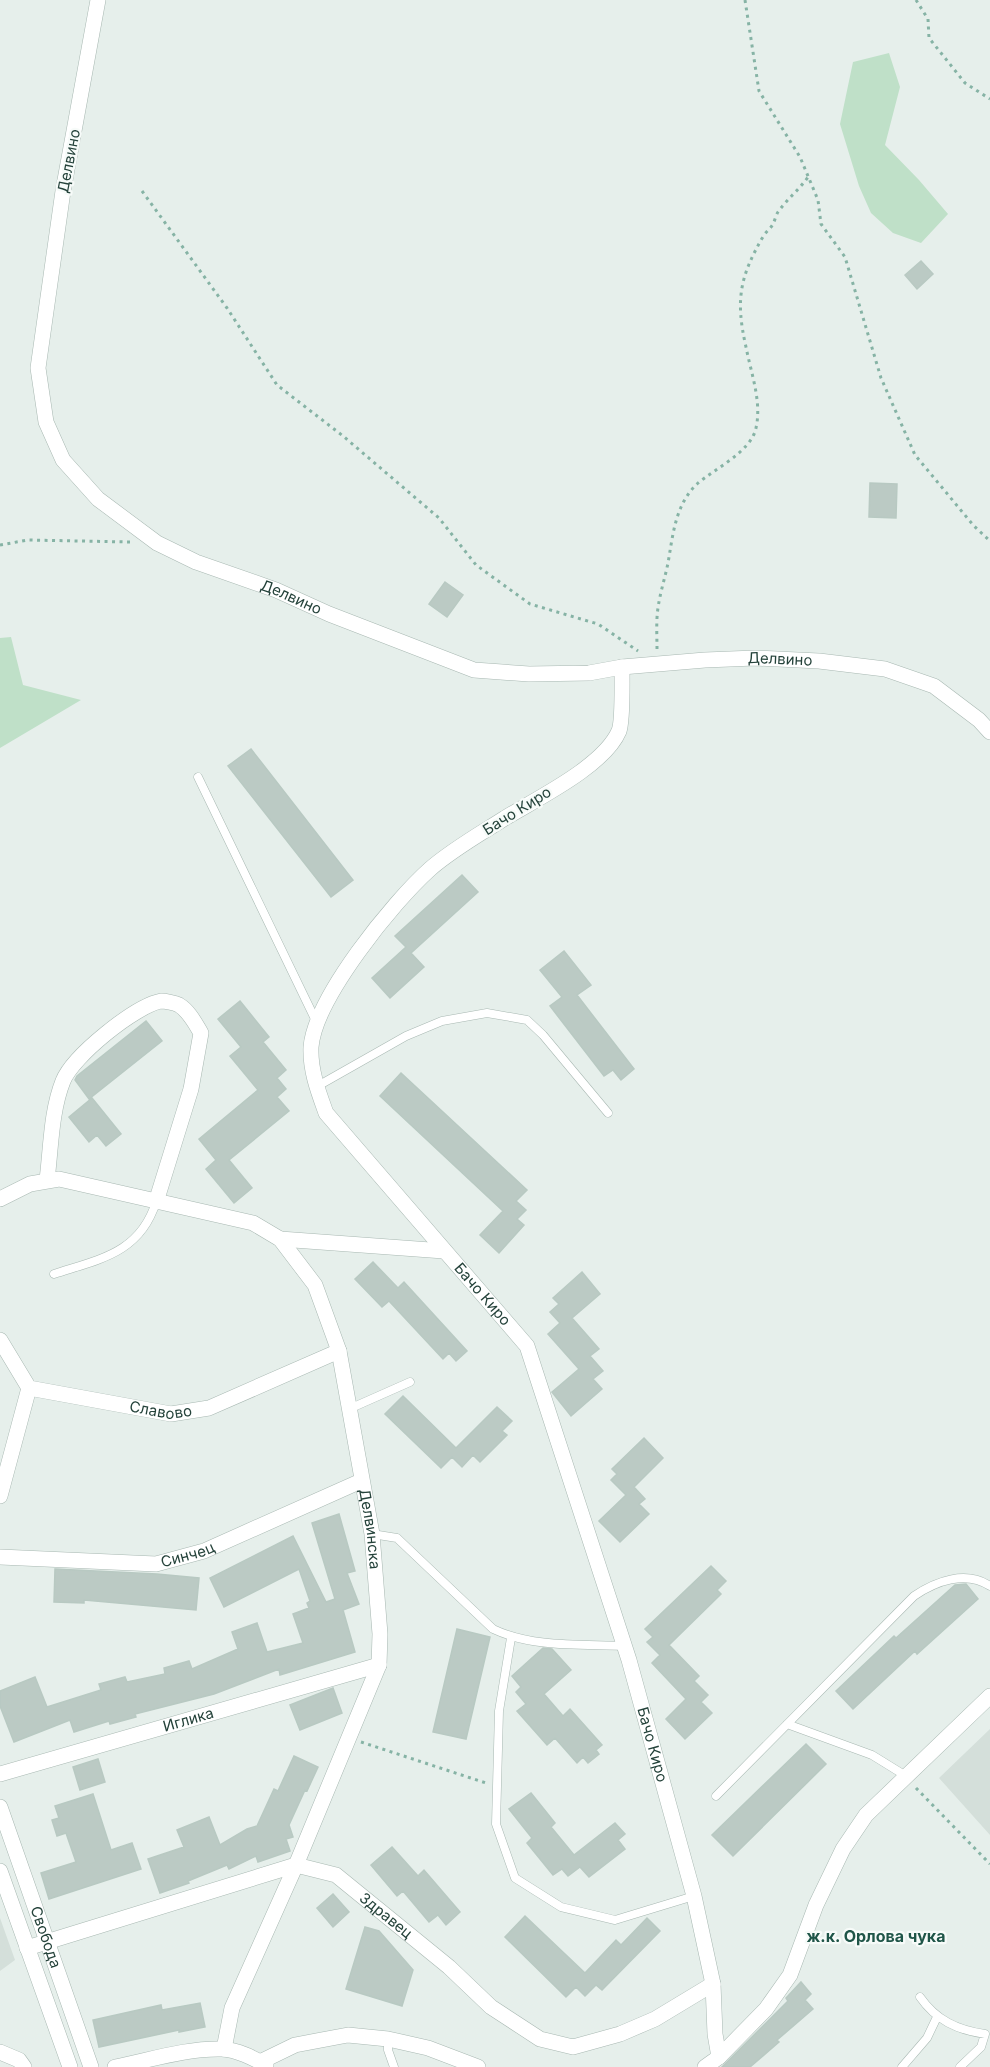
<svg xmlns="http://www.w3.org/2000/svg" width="990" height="2067" viewBox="0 0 990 2067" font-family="Inter,sans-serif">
<rect width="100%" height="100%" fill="#e6efeb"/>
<path fill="#d4dfda" d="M990 1729V1835L939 1778Z
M0 1918 15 1960 0 1971Z"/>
<path fill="#bfe0c8" d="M889 53 900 87 885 145 919 180 948 214 921 243 893 233 871 213 859 186 840 124 853 62Z
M11 637 23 685 81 700 0 748V638Z"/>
<path fill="#bbcac4" stroke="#b8c9c2" stroke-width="1.5" d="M921 261 933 274 917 289 905 275Z
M870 483 897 484 896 518 869 517Z
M445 582 463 595 447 617 429 604Z
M251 749 353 880 331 897 228 766Z
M462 875 478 892 411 953 424 967 390 998 372 978 406 947 395 936Z
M564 951 591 985 577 995 634 1069 621 1080 613 1070 604 1076 550 1006 562 997 540 970Z
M240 1001 269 1037 263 1042 286 1070 277 1078 286 1089 277 1097 289 1111 229 1160 252 1188 234 1203 206 1169 216 1160 199 1139 258 1090 230 1056 241 1047 218 1019Z
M146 1021 162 1041 89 1099 75 1080 77 1076Z
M401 1073 527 1190 516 1201 526 1210 517 1219 524 1225 499 1253 480 1235 503 1211 380 1096Z
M92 1098 121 1134 106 1146 97 1135 89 1142 69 1117Z
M373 1262 398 1288 404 1282 467 1351 456 1361 449 1353 443 1359 389 1301 382 1307 355 1279Z
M582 1272 600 1294 572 1318 599 1349 590 1356 603 1371 593 1379 602 1389 571 1416 552 1392 579 1369 548 1334 560 1323 550 1312 559 1304 553 1298Z
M403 1396 456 1448 497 1407 512 1421 502 1431 507 1435 480 1462 473 1455 462 1467 452 1457 441 1468 385 1414Z
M644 1438 663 1458 634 1487 645 1499 639 1504 649 1514 620 1542 599 1521 626 1495 611 1480 617 1474 612 1469Z
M339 1514 355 1571 347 1573 359 1604 343 1610 355 1652 280 1675 279 1669 214 1694 135 1714 136 1717 110 1724 109 1721 74 1732 70 1720 14 1742 0 1706V1691L35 1677 47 1707 101 1690 99 1684 125 1677 127 1682 165 1674 164 1668 189 1661 192 1669 238 1649 232 1632 257 1623 267 1652 303 1643 293 1614 309 1608 307 1603 310 1601 299 1569 224 1607 210 1578 293 1536 326 1602 335 1599 312 1523Z
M711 1566 726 1581 717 1590 721 1594 669 1645 699 1676 694 1681 708 1695 701 1702 712 1713 685 1739 666 1719 686 1699 652 1663 660 1655 647 1642 653 1637 645 1629Z
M55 1569 157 1574 199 1578 196 1610 84 1600V1603L54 1602Z
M966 1584 978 1599 917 1654 915 1651 853 1709 836 1691 894 1636 896 1638 955 1585Z
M457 1629 490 1637 466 1739 433 1732Z
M543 1648 552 1649 571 1670 544 1694 563 1716 570 1709 602 1745 596 1750 599 1754 588 1763 583 1757 577 1763 555 1738 547 1745 517 1711 526 1704 516 1692 521 1687 512 1676Z
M333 1688 342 1713 300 1730 290 1705Z
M806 1744 826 1764 733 1856 712 1835Z
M294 1756 318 1767 307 1791 305 1790 289 1825 293 1837 286 1839 290 1851 258 1862 256 1856 229 1869 227 1865 188 1881 189 1883 160 1893 148 1859 184 1847 177 1830 209 1817 220 1845 247 1829 257 1826 274 1789 278 1791Z
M98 1759 105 1782 80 1790 73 1767Z
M531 1793 555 1823 551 1827 574 1855 615 1823 625 1834 618 1840 625 1849 589 1877 580 1867 568 1876 562 1869 553 1875 527 1843 532 1838 509 1809Z
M93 1794 111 1850 132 1843 141 1869 49 1899 41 1873 76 1862 66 1833 57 1836 52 1820 59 1818 55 1806Z
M392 1847 418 1876 424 1870 460 1912 446 1925 438 1915 429 1922 403 1891 397 1896 371 1865Z
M333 1894 349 1912 333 1927 317 1908Z
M525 1916 585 1973 616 1940 621 1945 647 1918 660 1931 602 1990 596 1985 585 1996 576 1987 566 1997 505 1937Z
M365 1927 379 1931 413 1970 402 2006 346 1989Z
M801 1982 811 1994 805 2000 813 2009 777 2040 779 2042 750 2067H722L788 2001 786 1998Z
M200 2003 205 2027 179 2032V2030L99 2047 93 2020 161 2005 162 2010Z"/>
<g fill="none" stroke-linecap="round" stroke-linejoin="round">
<defs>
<path id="lane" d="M198 777 316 1021
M316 1087 406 1036 442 1021 487 1013 527 1020 543 1035 608 1113
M54 1274C100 1259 140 1253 156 1202
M349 1409 410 1382
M372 1534 397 1538 493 1629C533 1648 581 1644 625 1646
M511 1638 499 1711 496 1824 515 1878 561 1907 615 1920 694 1896
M787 1724 872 1755 906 1776
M716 1796 914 1596C936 1581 966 1570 990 1586
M920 1997C936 2020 957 2030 985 2034L981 2047 960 2067
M388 2039V2050L394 2067
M902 2067 927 2038 937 2017"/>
<g id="street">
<path id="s1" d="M98 0 63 191 38 368 46 422 63 460 98 499 157 543 196 562 276 590 329 614 474 670 529 674 589 673 622 667 705 660 755 658 819 661 885 669 934 686 979 720 990 732"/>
<path id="s2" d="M622 667C622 680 623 721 619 731 604 766 538 798 505 818 480 834 453 849 430 869 393 902 315 998 311 1047 310 1070 318 1091 326 1113L527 1346 629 1660 694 1896 713 1984 715 2034 719 2057 705 2067"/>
<path d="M47 1180C51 1148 51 1111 63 1081 73 1056 135 1006 161 1001 165 1001 175 1003 179 1005 189 1011 195 1023 201 1033L191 1089 156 1202"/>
<path id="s3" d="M0 1199 30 1184 59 1179 253 1223 280 1239 315 1285 339 1351 372 1534 380 1634 379 1665 296 1865 232 2008 224 2049"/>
<path d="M280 1239 444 1251"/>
<path id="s4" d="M0 1340 29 1388 171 1414 209 1408 339 1351"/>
<path d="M0 1496 29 1388"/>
<path id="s5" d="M0 1557 156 1564 204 1551 361 1481"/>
<path id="s6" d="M0 1774 379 1665"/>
<path id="s7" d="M0 1807 91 2067"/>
<path d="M0 1871 70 2067"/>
<path id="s8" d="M27 1948 296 1865 336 1875 449 1967 491 2007 540 2039 573 2047 620 2034 655 2019 713 1984"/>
<path d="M0 2052 19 2060 24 2067"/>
<path d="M719 2057 766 2009 790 1975 816 1905 843 1849 866 1815 990 1696"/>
<path d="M260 2062 295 2045 348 2035 388 2039 428 2048 478 2067"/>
<path d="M115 2067C150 2060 187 2048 222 2049 238 2050 253 2058 266 2065"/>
</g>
</defs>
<use href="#lane" stroke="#a8b8b2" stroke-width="9"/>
<use href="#street" stroke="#a8b8b2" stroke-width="16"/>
<path stroke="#86b3a5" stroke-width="3" stroke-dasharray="3 4.5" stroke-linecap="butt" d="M745 0 759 91 800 157 818 200 821 224 845 257 881 378 915 455 974 526 990 541
M916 0 928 19 929 38 965 83 990 99
M142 191 227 308 277 385 343 436 439 518 476 565 530 604 598 624 638 651
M0 545 28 540 130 542
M657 649C657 636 656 621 658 608 660 593 665 578 668 563 673 535 675 505 697 484 714 469 751 452 756 428 762 402 751 373 746 347 735 299 740 276 764 235 767 231 771 228 773 224 775 220 776 215 778 212 787 199 799 190 808 177
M361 1742 486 1783
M916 1788 990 1864"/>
<use href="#lane" stroke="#fff" stroke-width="8"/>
<use href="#street" stroke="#fff" stroke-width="15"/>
</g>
<g text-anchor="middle" stroke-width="4.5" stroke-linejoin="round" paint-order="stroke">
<g font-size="15" fill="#24423a" stroke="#f7fbf9">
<text transform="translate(69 161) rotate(-79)" y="5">Делвино</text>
<text dy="5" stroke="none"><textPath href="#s1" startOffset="740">Делвино</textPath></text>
<text dy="5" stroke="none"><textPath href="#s1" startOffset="1244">Делвино</textPath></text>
<text transform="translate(517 811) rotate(-32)" y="5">Бачо Киро</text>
<text dy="5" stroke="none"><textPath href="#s2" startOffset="825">Бачо Киро</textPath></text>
<text dy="5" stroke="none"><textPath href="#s4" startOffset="190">Славово</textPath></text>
<text dy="5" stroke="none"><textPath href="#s3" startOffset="602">Делвинска</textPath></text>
<text dy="5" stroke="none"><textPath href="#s5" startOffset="189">Синчец</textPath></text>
<text dy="5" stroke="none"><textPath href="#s6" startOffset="196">Иглика</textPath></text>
<text dy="5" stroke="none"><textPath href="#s2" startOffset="1311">Бачо Киро</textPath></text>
<text dy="5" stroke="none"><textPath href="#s8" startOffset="387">Здравец</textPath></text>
<text dy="5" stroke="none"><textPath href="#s7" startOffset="138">Свобода</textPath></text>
</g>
<g font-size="16" font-weight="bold" fill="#1f5548" stroke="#f7fbf9">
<text x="876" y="1942">ж.к. Орлова чука</text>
</g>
</g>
</svg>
